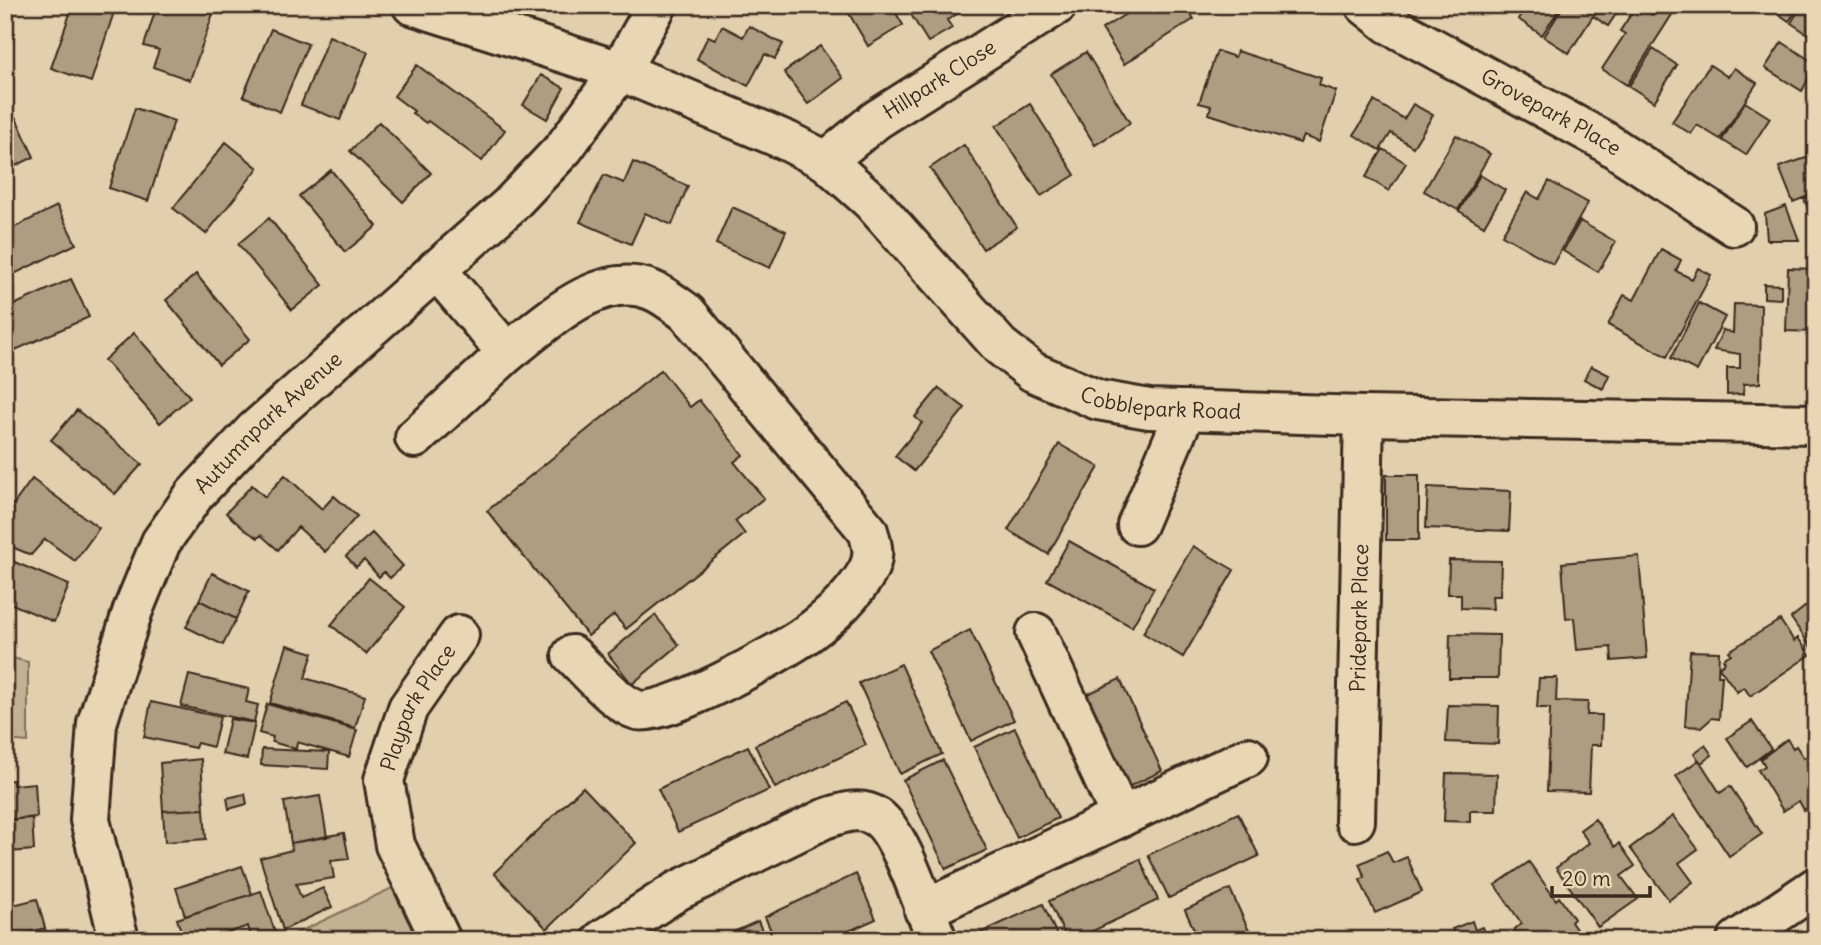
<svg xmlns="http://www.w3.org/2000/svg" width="1821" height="945" viewBox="0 0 1821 945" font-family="Delius,sans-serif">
<rect width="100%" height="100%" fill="#e3cfae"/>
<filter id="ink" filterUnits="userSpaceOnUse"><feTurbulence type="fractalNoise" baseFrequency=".0143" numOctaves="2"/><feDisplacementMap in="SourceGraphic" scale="14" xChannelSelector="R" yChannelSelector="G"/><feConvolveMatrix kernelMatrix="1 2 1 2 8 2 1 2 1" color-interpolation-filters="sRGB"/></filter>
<g filter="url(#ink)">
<path fill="#c4b194" stroke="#806e59" stroke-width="2" d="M5 656 28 662V742L5 740Z
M392 888 417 940H282Z"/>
<path fill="#af9c81" stroke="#3b2a1e" stroke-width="2" d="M73 5H93L114 12 91 82 51 68Z
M157 5H198L214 11 190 80 153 67 159 50 144 46Z
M844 5H891L903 25 868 46Z
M905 5H954L959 13 947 20 952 28 928 42Z
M1140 5H1185L1194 19 1124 64 1102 29Z
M1527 5H1562L1542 35 1518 19Z
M1564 5H1622L1608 26 1593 16 1569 53 1544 37Z
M1637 5 1652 15 1659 5 1673 13 1627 85 1602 69 1625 34 1620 31Z
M1765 5H1800L1789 21Z
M1802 5H1816L1815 39 1791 23Z
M722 26 743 37 749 26 783 44 775 59 765 54 748 86 697 59 708 36 715 39Z
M271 29 308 44 280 112 243 96Z
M329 36 368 52 340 120 301 105Z
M1782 42 1816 64 1802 91 1765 68Z
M820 46 843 78 808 104 784 72Z
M1653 49 1677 65 1654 102 1629 86Z
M1217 51 1235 57 1237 51 1321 78 1319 85 1336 91 1319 142 1303 136 1300 143 1209 114 1211 106 1199 103Z
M1086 52 1130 123 1095 145 1051 74Z
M417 65 505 130 482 161 428 121 426 123 412 113 414 111 394 96Z
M1710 65 1728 77 1734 68 1757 83 1720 139 1697 125 1691 134 1672 122Z
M541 75 564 88 547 119 523 105Z
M1374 101 1404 119 1413 104 1433 115 1413 147 1391 133 1380 150 1354 135Z
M1745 102 1770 118 1746 155 1722 140Z
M1030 104 1075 175 1041 196 996 126Z
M135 108 174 121 148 201 109 188Z
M16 118 34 157 5 171V123Z
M379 122 431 173 403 202 350 151Z
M1456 135 1490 154 1458 210 1424 191Z
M226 142 258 168 206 234 173 208Z
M964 145 1017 227 983 249 930 168Z
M1383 149 1406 163 1389 191 1366 177Z
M1815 155 1816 193 1793 202 1779 167Z
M633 162 688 186 672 225 645 213 631 244 580 222 604 175 624 183Z
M331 170 377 226 345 252 299 196Z
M1480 175 1505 190 1484 226 1459 211Z
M1549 181 1588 203 1553 264 1502 235 1527 192 1539 199Z
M1816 194V228L1804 199Z
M57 206 76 244 10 276 5 266V232Z
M1786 206 1799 240H1767L1765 214Z
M732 207 786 231 770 268 716 244Z
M269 218 323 285 292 310 238 244Z
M1580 221 1616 242 1598 272 1563 251Z
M1661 249 1681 260 1676 271 1692 279 1698 268 1711 275 1667 357 1608 325 1624 295 1634 300Z
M1788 268 1816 269V332L1786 331Z
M196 274 250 339 219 365 166 300Z
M71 279 89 317 11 352 5 339V309Z
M1764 284 1781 285V299L1764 298Z
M1699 303 1725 317 1697 371 1671 358Z
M1734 304 1761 305 1760 383 1744 384 1743 394 1727 395V368H1740V354L1714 350 1723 330 1733 333Z
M134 333 190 397 160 423 104 360Z
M1591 366 1609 375 1603 389 1584 379Z
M661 370 690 407 699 400 743 455 734 462 764 498 735 521 745 534 626 629 614 615 588 636 487 511Z
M939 388 965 408 914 471 895 456 922 423 915 417Z
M77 410 142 464 115 494 51 440Z
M1059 444 1099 467 1048 554 1008 530Z
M285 475 322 509 334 496 357 516 325 552 298 527 278 550 261 535 258 538 245 530 226 513 252 485 265 497Z
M1386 475H1419V540H1386Z
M32 479 99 528 75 561 45 539 31 555 5 544V499L13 505Z
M1428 487 1511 491 1509 531 1426 528Z
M372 533 403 566 390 578 384 572 379 577 364 560 356 567 346 556Z
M1069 541 1154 588 1132 627 1047 580Z
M1193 546 1234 570 1183 657 1143 633Z
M1639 556 1647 658 1612 661 1611 647 1577 650 1574 618 1566 619 1562 563Z
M5 558 69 585 54 622 5 601Z
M1449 560 1501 561 1500 596H1492L1493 609 1461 608V594H1448Z
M212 573 249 591 236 619 199 600Z
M369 578 405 607 366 654 331 625Z
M199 600 236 619 223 645 186 627Z
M1816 605V652L1815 653 1791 618 1806 606 1809 610Z
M655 615 679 645 632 684 608 654Z
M1780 620 1794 641 1798 638 1810 655 1750 696 1744 687 1737 692 1719 667 1725 662 1723 659 1731 654 1729 651Z
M970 630 1014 720 971 741 928 651Z
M1450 634 1499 635 1498 678H1449Z
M287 645 313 653 305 678 365 696 355 728 270 703Z
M1690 651 1719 652 1718 676H1722L1719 719 1712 718 1702 727 1685 726Z
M901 664 942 754 900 774 859 683Z
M189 675 249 689 246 702 258 705 254 722 181 706Z
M1539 678H1557L1556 701 1588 702 1587 715H1602L1601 745H1591L1589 792 1547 791 1550 708H1537Z
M1120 679 1162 771 1122 790 1079 698Z
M151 702 220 717 213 747 197 743 195 748 144 737Z
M846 702 866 745 775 788 755 745Z
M267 704 357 730 349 757 297 742 296 749 272 742 273 737 259 733Z
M1448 705 1499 706 1498 744 1446 742Z
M230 719 255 723 247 759 222 754Z
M1752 721 1771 749 1747 767 1727 738Z
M1015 728 1058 818 1017 838 974 747Z
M1787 739 1793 748 1796 746 1804 758 1807 756 1816 770V802L1804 810 1799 801 1783 811 1758 770 1765 766 1761 759Z
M1705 745 1712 755 1701 763 1694 753Z
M748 746 769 790 678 832 658 789Z
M262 749 329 752 328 769 261 765Z
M201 759 204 809 163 811 160 763Z
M943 760 987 850 946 869 903 780Z
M1699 760 1720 793 1730 786 1762 834 1729 856 1676 776Z
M1446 773 1497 774 1496 811H1470V822L1444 821Z
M13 780V785L35 783 37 817 5 820V781Z
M583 787 636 843 547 929 494 873Z
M245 794 247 804 229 809 227 798Z
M320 796 327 837 291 843 284 802Z
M204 809 206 839 165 842 163 811Z
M1238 813 1259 856 1169 898 1148 855Z
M1673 816 1698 849 1679 863 1693 882 1669 900 1630 848Z
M32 818 34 850 9 852 10 875H5V820Z
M1595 819 1615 847 1619 843 1635 866 1621 876 1638 899 1598 927 1556 868 1589 843 1580 830Z
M344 833 349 859 331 861 334 878 296 884 301 898 323 888 332 907 283 930 260 858 292 850 291 843Z
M1387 851 1393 863 1407 857 1422 892 1375 913 1360 880 1365 877 1359 864Z
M1140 859 1158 900 1074 940H1067L1049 901Z
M1529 862 1556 900 1559 897 1574 919 1571 922 1580 935 1573 940H1522L1514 929 1522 924 1495 885Z
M242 866 252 894 185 916 176 888Z
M856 874 876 919 829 940H775L765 917Z
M1230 889 1253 940H1199L1185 910Z
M261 891 276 935 252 940 248 926 207 940H184L177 919Z
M37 899 45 928 5 939V907Z
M1043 904 1059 940H965Z
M758 921 766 940H716Z
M1472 921 1475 930 1482 927 1487 940H1451L1455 938 1452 929Z
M45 928 48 940H5V939Z"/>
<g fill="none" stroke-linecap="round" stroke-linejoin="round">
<defs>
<g id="minor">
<path id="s1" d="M412 5 620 71 787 141 826 161 871 201 1000 346 1033 372 1098 400 1149 409 1364 416 1816 424"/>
<path id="s2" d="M1365 5 1389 24 1601 139 1734 226"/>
<path id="s3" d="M826 161 876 120 1057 5"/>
<path d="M436 269 507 353C544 325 599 269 651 290 664 295 676 305 687 313L868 531C873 547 875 557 867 572 853 596 829 618 807 634 782 652 664 718 637 710 616 704 588 670 572 655"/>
<path d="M415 438 507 353"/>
<path d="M1137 525 1186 410"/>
<path d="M1036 633 1121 817"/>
<path id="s4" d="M1355 821 1364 416"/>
<path d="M924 910 1248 757"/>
<path id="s5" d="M119 940 90 820 97 723 133 610 161 542 195 494 254 431 510 205 564 148 620 71 657 5"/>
<path id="s6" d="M441 940 395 845 384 780 408 708 459 635"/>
<path d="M602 940 677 891 824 819C841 813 860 806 877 817 901 833 925 911 937 940"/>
<path d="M1737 940 1816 887"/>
</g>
</defs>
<use href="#minor" stroke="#3b2a1e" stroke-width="44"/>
<use href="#minor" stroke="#ead6b4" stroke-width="38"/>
</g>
</g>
<g text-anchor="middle" stroke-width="7" stroke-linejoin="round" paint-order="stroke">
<g font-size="21" fill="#3b2a1e" stroke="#ead6b4">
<text dy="7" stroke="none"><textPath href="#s3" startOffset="140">Hillpark Close</textPath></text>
<text dy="7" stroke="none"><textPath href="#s2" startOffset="215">Grovepark Place</textPath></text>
<text dy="7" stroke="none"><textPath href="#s1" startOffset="873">Cobblepark Road</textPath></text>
<text dy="7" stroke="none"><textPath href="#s5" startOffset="574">Autumnpark Avenue</textPath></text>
<text dy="7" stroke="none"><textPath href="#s4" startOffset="203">Pridepark Place</textPath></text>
<text dy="7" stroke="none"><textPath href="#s6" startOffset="252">Playpark Place</textPath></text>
</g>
</g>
<rect width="1821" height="945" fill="none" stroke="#ead6b4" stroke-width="28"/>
<rect x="14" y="14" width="1793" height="917" fill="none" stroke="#3b2a1e" stroke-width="2.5" filter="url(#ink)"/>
<path d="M1552 886v10h98v-10" fill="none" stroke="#3b2a1e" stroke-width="3.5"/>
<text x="1562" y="886" font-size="21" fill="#3b2a1e" stroke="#ead6b4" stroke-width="5" paint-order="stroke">20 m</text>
</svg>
